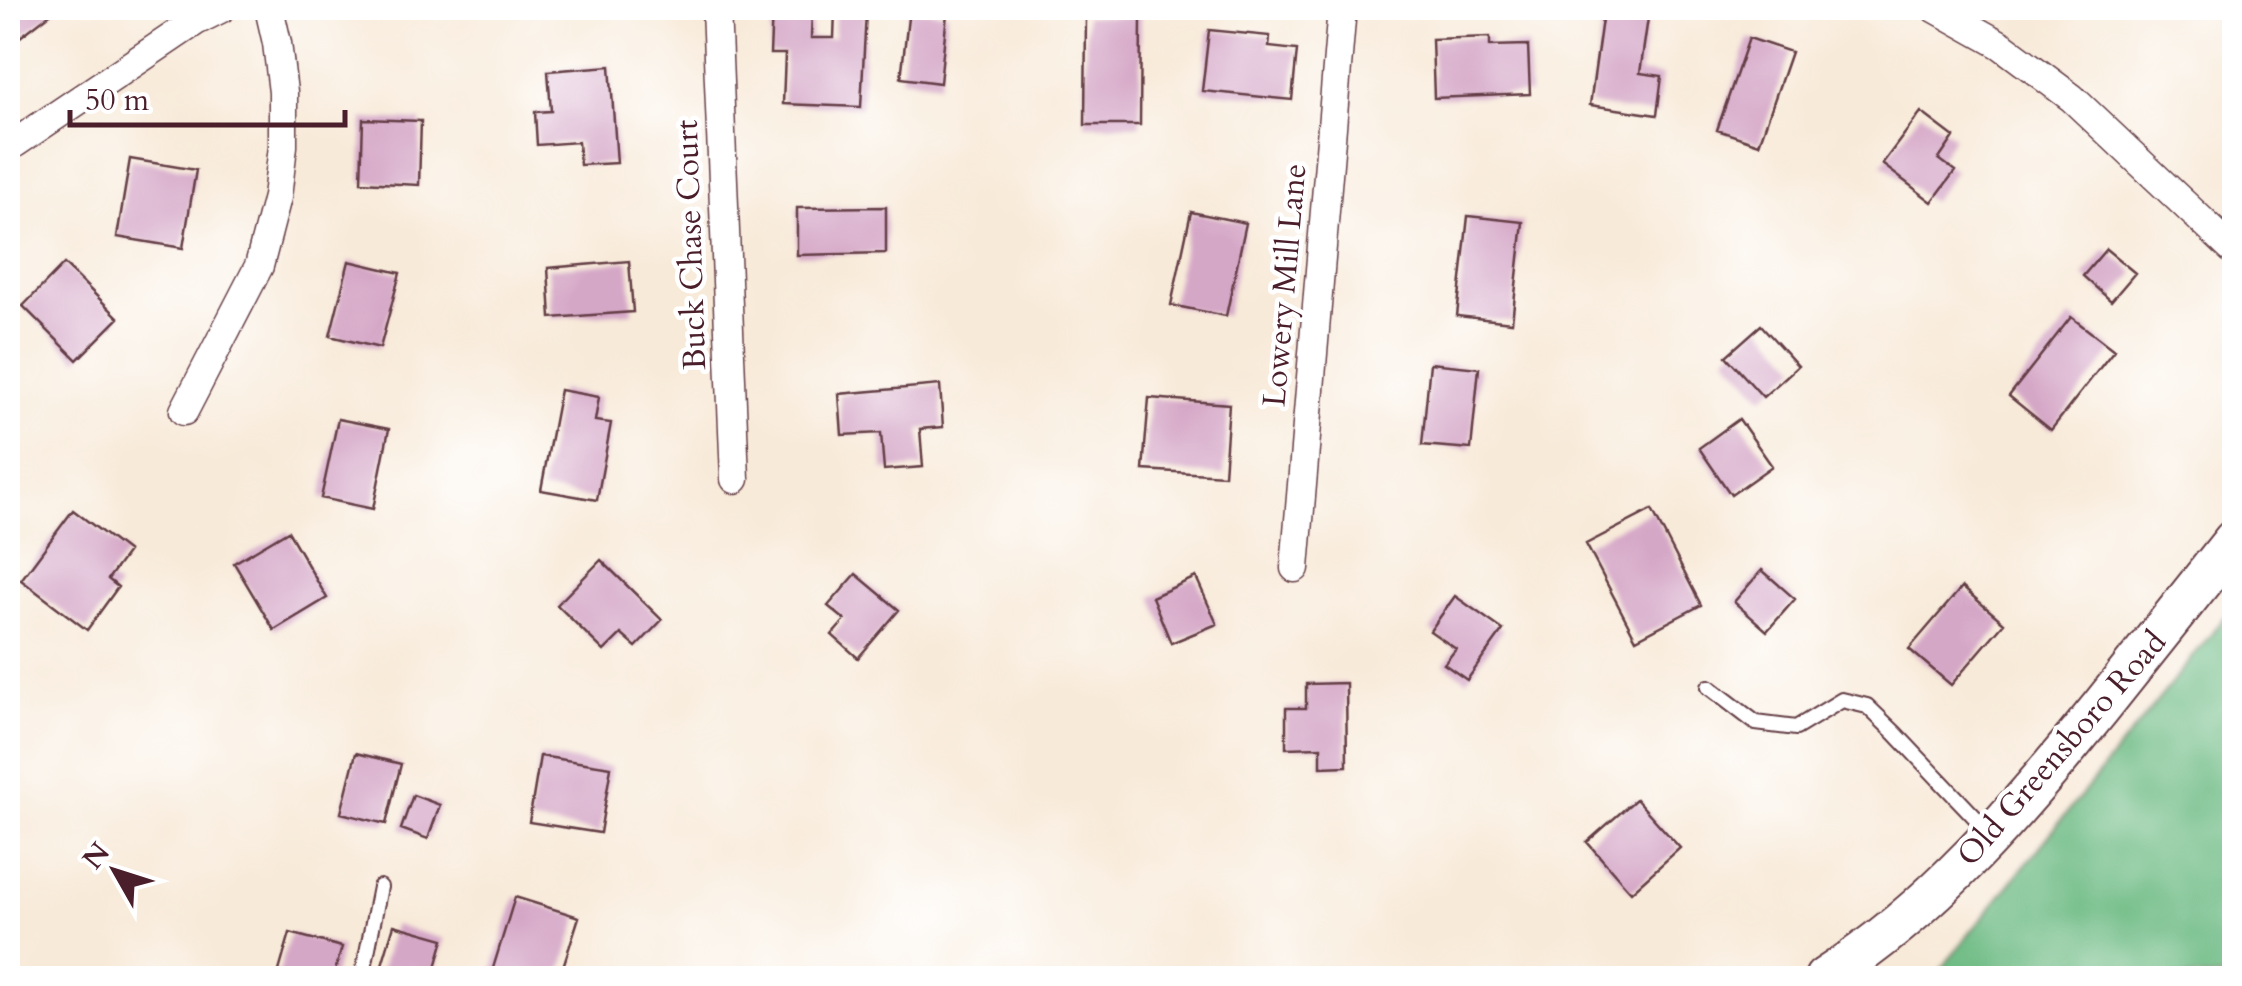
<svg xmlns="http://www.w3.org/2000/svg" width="2242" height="986" viewBox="0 0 2242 986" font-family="Cardo,serif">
<rect width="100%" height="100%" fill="#fff"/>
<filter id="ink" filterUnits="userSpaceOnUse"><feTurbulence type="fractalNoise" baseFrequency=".01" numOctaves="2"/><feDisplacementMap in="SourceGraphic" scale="20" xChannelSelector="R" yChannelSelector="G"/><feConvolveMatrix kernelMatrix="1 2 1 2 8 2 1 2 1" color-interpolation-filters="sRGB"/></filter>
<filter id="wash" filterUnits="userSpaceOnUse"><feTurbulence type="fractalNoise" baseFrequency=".0048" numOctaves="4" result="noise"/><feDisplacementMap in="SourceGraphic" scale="40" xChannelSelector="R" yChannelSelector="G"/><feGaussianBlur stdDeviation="2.25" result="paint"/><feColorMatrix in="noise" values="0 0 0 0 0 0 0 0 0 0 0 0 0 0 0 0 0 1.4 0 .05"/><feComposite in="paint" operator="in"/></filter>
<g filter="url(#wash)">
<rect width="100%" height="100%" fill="#f8ead9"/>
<path fill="#6ebb84" stroke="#5c6d58" stroke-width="2.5" d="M2234 606V978H1934Z"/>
<g id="blocks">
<path fill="#d5a7c7" d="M8 8H58L15 41 8 31Z
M772 9 812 10 811 38H834L835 10 866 12 861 107 783 104 785 54H770Z
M909 9 947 13 940 83 901 78Z
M1603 12 1648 18 1640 73 1662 76 1657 115 1590 105Z
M1086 16 1141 17 1140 125H1085Z
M1209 30 1270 36 1269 47 1297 50 1292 100 1202 91Z
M1490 37V46L1528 45 1530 94 1434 98 1432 39Z
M1749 38 1791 52 1759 144 1717 130Z
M610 66 617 163 580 165 578 142 537 145 535 112 551 111 548 71Z
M1921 112 1954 137 1939 159 1955 171 1932 202 1882 164Z
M363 119 421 121 419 185 361 182Z
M130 159 196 170 183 248 117 237Z
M886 207V253L797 255V208Z
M1191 212 1246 223 1226 316 1171 305Z
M1468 216 1523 222 1512 322 1457 316Z
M2106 249 2135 273 2111 301 2083 276Z
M349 261 400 273 380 348 330 336Z
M629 261 633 312 551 318 548 268Z
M64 264 119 318 77 360 23 306Z
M2071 317 2114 350 2051 430 2009 396Z
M1761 325 1798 366 1763 397 1726 356Z
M1430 363 1479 368 1471 449 1422 445Z
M940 385 943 427 920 429 923 467 884 470 881 433 842 435 839 394Z
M560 390 599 397 595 421 611 423 597 500 541 490Z
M1149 398 1229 404 1224 475 1143 470Z
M338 419 389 429 373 509 321 498Z
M1739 419 1772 466 1731 495 1699 448Z
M73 510 128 552 108 579 118 587 87 630 21 580Z
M1652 510 1701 605 1636 639 1586 544Z
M288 531 327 598 274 630 234 563Z
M601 560 662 620 636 647 621 634 604 651 557 605Z
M1762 570 1795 599 1767 631 1734 602Z
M856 574 899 610 858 658 832 635 845 620 828 606Z
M1196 577 1217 624 1171 643 1152 597Z
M1962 587 2004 623 1951 685 1909 649Z
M1455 596 1503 630 1467 680 1444 664 1456 649 1430 631Z
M1346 683 1347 766 1321 767V747L1286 748V708H1306V684Z
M356 753 401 764 386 824 341 813Z
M540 756 611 767 600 833 529 822Z
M413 795 440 805 428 839 401 829Z
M1636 799 1680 848 1631 892 1587 842Z
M515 897 579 917 561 973 575 978H490Z
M394 925 444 939 433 978H378Z
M290 933 342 947 333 978H277Z"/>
</g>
</g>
<g filter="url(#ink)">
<use href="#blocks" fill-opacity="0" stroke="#643d45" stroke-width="2.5"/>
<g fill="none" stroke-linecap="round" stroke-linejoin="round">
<defs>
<path id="service" d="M1709 687 1756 723 1796 728 1842 700 1867 706 1895 733 1988 831
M362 978 380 887"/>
<path id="minor" d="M716 8 735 479
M1935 8 2001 45 2072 98 2234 251
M8 148 196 21 222 8
M184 411 259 266 277 197 283 146V92L277 43 269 8
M1295 568 1342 8"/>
<path id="secondary" d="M1825 978C1935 908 2020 807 2101 707 2145 651 2190 596 2234 540"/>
</defs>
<use href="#service" stroke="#643d45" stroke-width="18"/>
<use href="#minor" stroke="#643d45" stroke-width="31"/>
<use href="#secondary" stroke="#643d45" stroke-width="44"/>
<use href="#service" stroke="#fff" stroke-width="14"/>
<use href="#minor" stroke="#fff" stroke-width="28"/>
<use href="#secondary" stroke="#fff" stroke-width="40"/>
</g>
</g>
<g text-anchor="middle" stroke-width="9" stroke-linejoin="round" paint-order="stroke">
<g font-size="32" fill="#4a1f2b" stroke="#fff">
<text transform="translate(690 245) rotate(-92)" y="11">Buck Chase Court</text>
<text transform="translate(1284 285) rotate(-85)" y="11">Lowery Mill Lane</text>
<text transform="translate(2061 748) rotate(-49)" y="11">Old Greensboro Road</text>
</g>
</g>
<rect width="2242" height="986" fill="none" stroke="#fff" stroke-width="40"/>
<g transform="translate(115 871) rotate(309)" stroke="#ffffff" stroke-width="8" paint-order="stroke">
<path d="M0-8L18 38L0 25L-18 38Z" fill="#4a1f2b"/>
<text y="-15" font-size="28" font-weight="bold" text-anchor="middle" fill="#4a1f2b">N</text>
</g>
<path d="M70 110v15h275v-15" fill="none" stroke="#4a1f2b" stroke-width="5"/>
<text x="85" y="110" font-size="30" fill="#4a1f2b" stroke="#ffffff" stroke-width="8" paint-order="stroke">50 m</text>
</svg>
